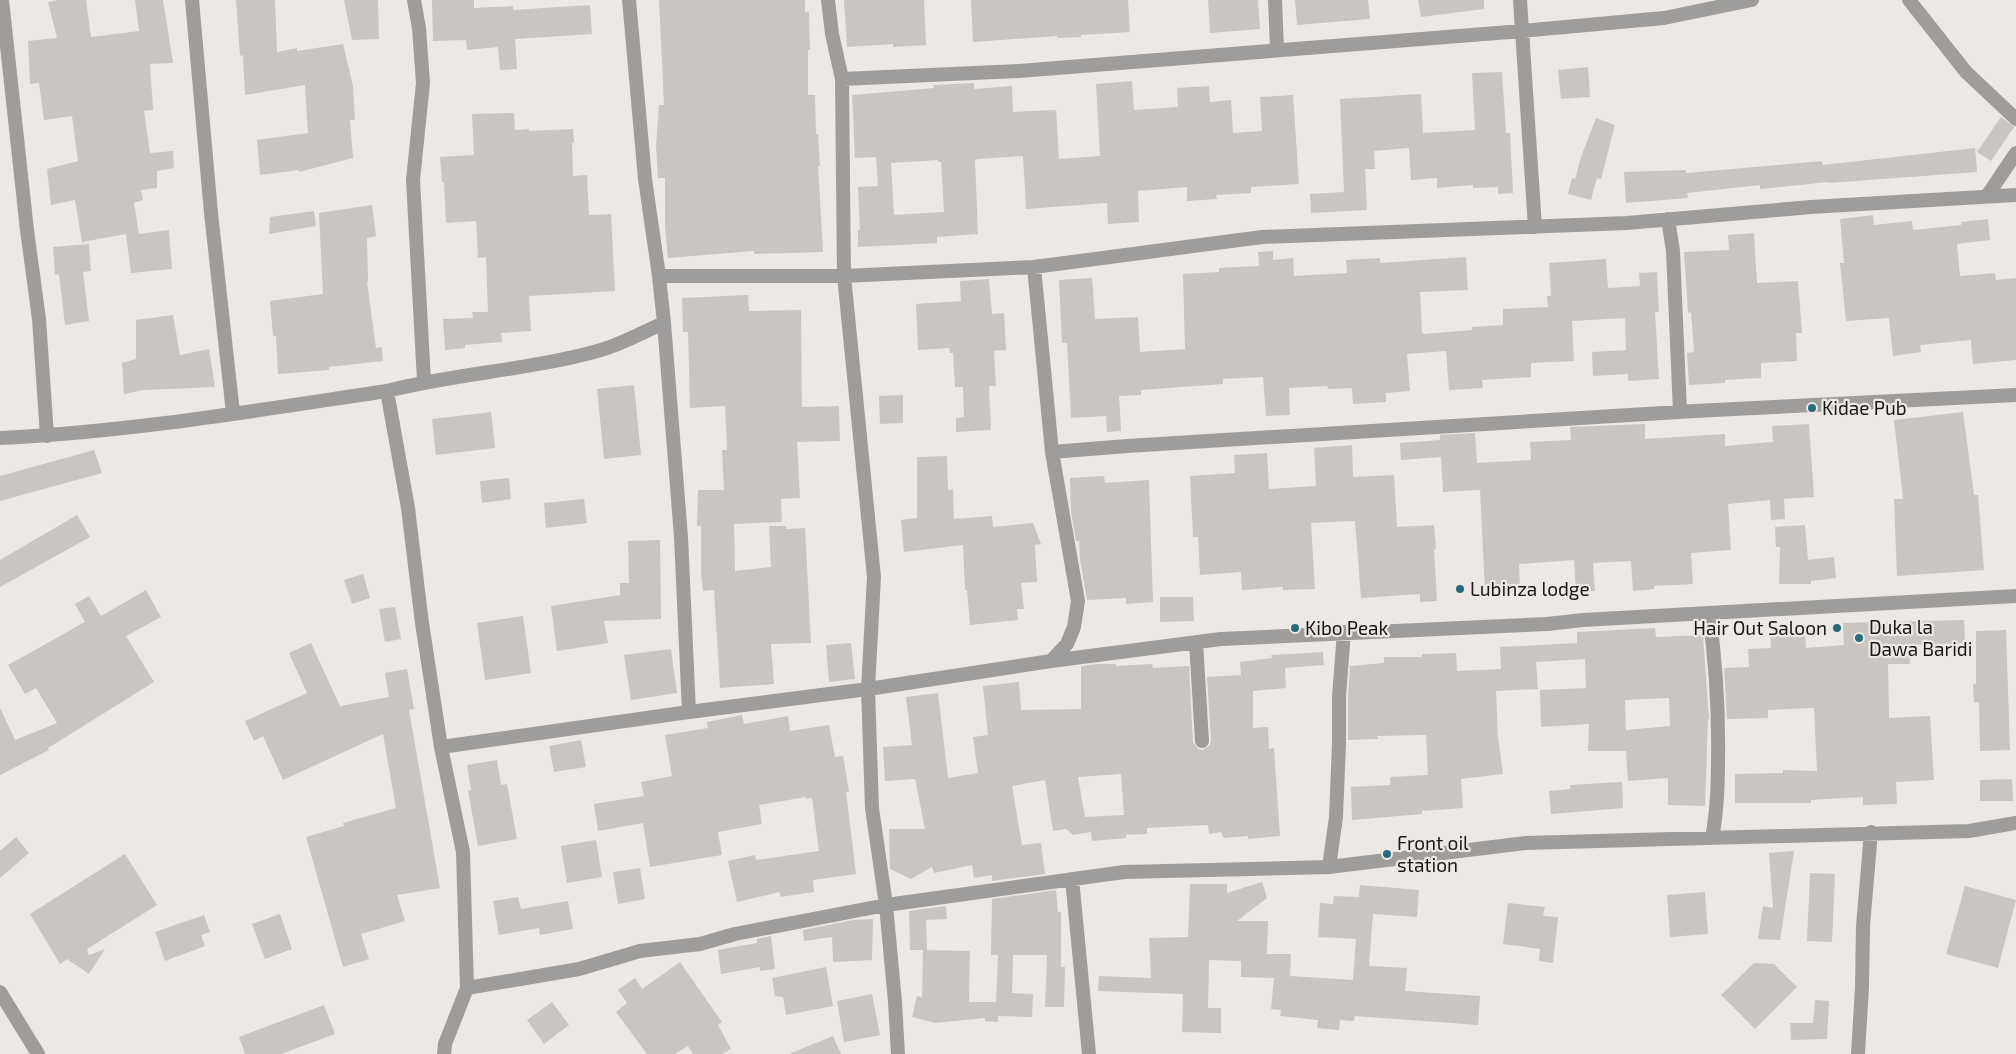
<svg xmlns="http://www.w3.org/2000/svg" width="2016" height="1054" viewBox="0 0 2016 1054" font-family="'Exo 2',sans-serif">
<rect width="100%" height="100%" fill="#ede8e4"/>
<path fill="#c9c5c1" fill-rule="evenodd" d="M58 0H86L91 37 139 31 135 0H163L173 63 150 64 153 110 144 111 150 153 173 151 174 168 157 171V188L141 190 143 200 134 203 139 234 169 230 172 269 131 273 126 234 82 242 75 200 51 205 47 169 78 161 72 116 44 120 39 83 30 84 28 41 57 38 48 2Z
M236 0H275L277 52 297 48V51L343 44 353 86 355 120H350L353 158 299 172V170L260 175 257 140 308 133 305 85 245 95 243 55 240 56Z
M344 0H378L379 39 352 40Z
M432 0H474V8L513 6V10L590 5 592 34 515 39 517 69 500 70 498 47 467 50 466 40 433 41Z
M659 0H805V12H809L810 50H808V95H815L816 134H818L820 166H818L823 252 754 254V251L668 258 665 227V178H658L656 146 659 105H664Z
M844 0H924L926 45 893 47V44L847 47Z
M971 0H1128L1130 32 1081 35V37L1057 38V36L973 42Z
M1208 0H1258L1260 29 1210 33Z
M1295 0H1368L1370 19 1297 25Z
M1418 0H1484V9L1421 17Z
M1588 67 1590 97 1561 99 1558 70Z
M1502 72 1506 133H1510L1513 193 1498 194V187L1473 188V185L1437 188V178L1411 180 1409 148 1374 151 1375 169H1365L1367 210 1311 213 1310 194 1344 192 1340 99 1421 94 1423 133 1475 130 1472 73Z
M1132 81 1134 110 1178 107 1177 88 1209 86 1210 102 1231 100 1233 133 1262 131 1260 97 1293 95 1299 184 1251 187V193L1216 195 1217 199 1187 201V187L1138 191 1139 222 1108 224 1107 203 1026 209 1023 156 978 159 975 160 978 234 937 237V243L858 247V230H860L858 187 878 186 876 157 855 158 852 95 934 88 933 85 974 83V89L1012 86 1013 112 1056 110 1059 159 1100 156 1096 84ZM938 160V162H941L944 212 894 215 891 163Z
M514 113 515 130 529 129V131L573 129 574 143H572L573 176 587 175 589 215 611 214 615 291 529 296 531 331 501 333 502 342 465 345V348L445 350 443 319 473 318 472 312H488L486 257 478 258 476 221 446 223 444 182H442L440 157 474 155 472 114Z
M2001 117 2014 127 1991 161 1977 152Z
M1596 118 1615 125 1601 179 1597 178 1591 200 1568 194 1572 178 1575 179 1581 157Z
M1975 148 1977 172 1828 183V182L1760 189V185L1687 193 1688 198 1626 203 1624 172 1686 170V173L1822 161 1823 165Z
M372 205 376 236 367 238 368 281 367 282 376 348 382 347 383 361 329 367V370L278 374 276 336H273L270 301 323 294 319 213Z
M314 211 316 226 269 234 270 217Z
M1873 215 1874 225 1912 221 1913 230 1961 225V222L1988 219 1990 240 1957 244 1960 276 1995 273 1996 280 2016 278V360L1973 364 1971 340 1920 345 1921 352 1893 356 1889 318 1846 321 1840 263H1844L1840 219Z
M1754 233 1757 283 1798 281 1802 333H1796L1797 361 1761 363V378L1725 380V383L1689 385 1687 353 1694 352 1691 312 1688 313 1684 252 1729 250 1728 235Z
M89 244 91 271 83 272 89 321 65 325 59 274 55 275 53 247Z
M1273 251V260L1293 258 1294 276 1347 273 1346 260 1380 258V263L1466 257 1468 290 1420 292 1422 332 1424 334 1472 330V327L1503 325V309L1548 307 1547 296H1551L1549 263 1606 259 1608 288 1640 286 1639 273 1657 272 1659 312H1655L1659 379 1628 381V374L1593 376 1592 352 1626 350 1625 318 1572 321 1574 361 1531 363V377L1482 380 1483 388 1449 390 1446 351 1407 354 1410 391 1386 393V402L1353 404 1352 388 1328 389 1327 386 1289 388 1290 415 1266 416 1263 377 1223 379V384L1141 390V395L1119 396 1121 431 1107 432 1106 416 1071 418 1067 343H1062L1059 280 1092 278 1095 319 1138 317 1140 352 1185 349 1183 274 1219 272V268L1259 266 1258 252Z
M989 279 992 314 1004 313 1006 350 994 351 996 386H989L991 430 956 432V418L964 417 963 387H955L953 353H950L949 348 918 350 916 304 961 301 960 281Z
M748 295 749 311 801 310 802 407 839 406 840 441 797 442 800 498 781 499 782 522 734 524 735 571 771 567 769 526H786V529L805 528 811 643 771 644 774 684 720 688 714 590 703 591 701 574V526H697L698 490H724L722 450H727L725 406 690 408 688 332H683L682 298Z
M173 315 180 355 209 349 215 387 144 390 124 394 122 363 136 359V320Z
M634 385 641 455 604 459 597 389Z
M903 395V423L880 424 879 396Z
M491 412 495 448 436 455 432 419Z
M1963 412 1974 495H1978L1984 570 1897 576 1894 499H1903L1894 420Z
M1645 424V439L1725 434V446L1773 442 1772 426 1809 424 1814 497 1784 499 1785 519 1771 520 1770 500 1728 504 1731 550 1691 553 1693 584 1654 586V589L1633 591 1631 561 1593 563 1595 591 1576 592 1574 560 1519 564 1520 588 1485 590 1480 490 1443 492 1441 457 1401 460 1400 443 1440 440V435L1475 433 1477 463 1531 460 1530 442 1571 440 1570 427Z
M1352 445 1353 477 1394 475 1397 527 1434 525 1436 549H1434L1437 601 1420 602V594L1361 598 1355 521 1311 523 1315 589 1283 590V587L1242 590 1241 572 1200 575 1198 537H1193L1190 476 1235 473 1234 455 1267 453 1269 489 1316 486 1314 448Z
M94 450 102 473 0 501V476Z
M947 456 948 490 953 489 954 519 992 516 993 527 1033 523 1041 544 1035 545 1037 582 1021 583 1024 609H1017L1018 620 970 625 967 590H965L963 545 904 552 901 520 917 518V457Z
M1104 476 1105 483 1149 480 1153 602 1126 604V598L1087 600 1080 560 1079 541H1076L1071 512 1070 478Z
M509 478 511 499 482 503 480 481Z
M584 499 587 523 546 528 544 503Z
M77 515 90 537 0 587V560Z
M1805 525 1808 560 1834 557 1836 578 1811 581V584H1779L1780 547H1776L1775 527Z
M660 540 661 619 604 621 608 643 557 651 551 606 620 595V583H629L628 541Z
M363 574 370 598 352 604 344 580Z
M146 590 161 617 126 636 154 682 48 748 49 750 0 775V708L15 740 57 723 36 688 25 694 8 665 85 622 75 604 89 596 101 616Z
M1160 597H1193L1194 621 1160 622Z
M395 607 401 639 385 642 379 609Z
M523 616 531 673 485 680 477 623Z
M1964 620 1965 643 1909 645 1910 664H1888L1889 718 1930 716 1934 780 1896 782 1897 804 1863 805V797L1811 800V803H1735V774L1783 773V770L1817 771 1814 708 1768 710V718L1727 719 1724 668 1749 667 1748 649 1771 648 1770 633 1805 632 1806 648 1844 645 1843 623Z
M1655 628 1656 637 1703 635 1709 719H1708L1705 806 1668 805V778L1628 781 1626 751H1588L1589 724 1541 727 1540 690 1586 688 1585 659 1536 662 1538 689 1496 691 1498 737 1503 774 1461 779 1463 808 1422 811V814L1352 820 1351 787 1390 785V777L1428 775 1426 735 1377 736 1378 739 1348 740V696L1350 666 1384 663V657H1422V654L1456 653 1457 671 1501 669 1500 647 1577 643V632ZM1669 698 1670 726 1626 730 1625 700Z
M2006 630 2010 750 1980 751 1979 702 1974 703 1973 684H1976V631Z
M311 643 340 706 389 697 385 673 407 669 414 709 409 710 440 888 397 895 405 921 361 934 369 959 343 967 306 837 344 826 343 823 396 808 383 734 283 780 263 736 254 741 245 721 307 693 289 653Z
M851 643 855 679 829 682 826 645Z
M671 649 677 693 631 700 624 655Z
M1323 652 1324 665 1285 668 1286 688 1253 691V728L1268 727 1269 749 1274 748 1280 836 1248 839V836L1224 838 1221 832 1209 834 1208 825 1147 828V834L1126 835V838L1092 841 1091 832 1073 835 1066 829 1053 831 1045 780 1012 786 1022 845 1041 843 1045 874 992 881V875L974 878 972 865 934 873 932 867 911 879 890 869 889 829H925L915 779 885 781 883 747 912 745 906 697 938 693 948 778 978 773 973 737 988 735 983 686 1019 682 1021 710 1081 709V666L1097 664H1116V666L1152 664 1153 668 1189 666 1193 742 1198 749 1203 750 1210 745 1211 740 1207 677 1241 675 1240 662 1272 658 1271 655ZM1121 774 1124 815 1085 817 1078 777Z
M742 715 744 724 788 716 790 731 829 725 835 757 843 756 849 792H846L856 874 813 880 814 892 780 897V892L737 902 728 861 755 855 756 860 819 851 812 798 806 799V797L759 805 762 824 718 832 722 855 650 867 643 823 598 831 594 804 644 796 641 782 672 776 665 735 708 728 707 722Z
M581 740 586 767 554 772 549 746Z
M497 760 501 785 507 784 517 839 478 846 468 791 471 790 467 765Z
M2012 779 2013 801H1980V780Z
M1622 782 1623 808 1551 814 1549 791 1570 789V785Z
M16 837 29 853 0 878V851Z
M596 840 602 877 567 883 561 846Z
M1794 851 1780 940 1758 939 1763 906 1773 908 1769 853Z
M125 854 157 905 87 949 89 955 105 949 89 974 67 959 60 964 30 914Z
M640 868 645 899 618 904 613 872Z
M1810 873 1835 874 1832 942 1807 941Z
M1262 882 1267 898 1237 921H1268L1267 954H1291L1290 976 1353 980 1356 939 1318 937 1320 903 1333 904 1334 896 1359 897 1360 885 1419 890 1417 917 1373 914 1369 966 1407 968 1405 991 1480 996 1478 1025 1355 1016 1354 1021 1340 1020 1339 1030 1317 1028 1318 1020 1280 1016 1281 1010 1271 1009 1274 978 1241 977V961L1209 960 1208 1008H1221V1033L1182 1032 1183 994 1098 991 1099 976 1151 978 1149 938 1188 937 1190 884H1227V893Z
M1965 886 2016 900 1998 968 1946 954Z
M1056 890 1058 912H1061V967H1065L1064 1007H1045L1047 955H1013L1012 993 1033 994 1032 1017 998 1016V1022L985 1021V1018L935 1023 912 1017 917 996 922 997 923 950 970 951 969 1002H996L998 955H991L992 899Z
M1705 892 1708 934 1670 937 1667 895Z
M518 897 521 909 568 901 573 929 540 935 539 928 499 935 493 901Z
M1508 903 1545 907 1543 916 1558 917 1553 963 1539 961 1540 949 1503 944Z
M946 906 947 919 926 920 927 950H910L909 911Z
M280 914 292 949 265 959 252 924Z
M204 915 210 932 201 935 205 946 165 961 155 932Z
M873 919 872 960 833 962 832 937 804 941 803 930 853 920Z
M771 936 775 969 760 971V967L721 974 718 950 757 943V939Z
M680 962 722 1022 718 1025 731 1049 722 1054H693L688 1046 675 1054H647L616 1012 627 1003 618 990 635 978 642 989Z
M1754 963 1774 964 1797 987 1755 1029 1721 995Z
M826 967 833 1006 786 1015 783 997 775 996 772 978Z
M872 994 880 1035 844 1042 837 1001Z
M1815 1000 1829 1001 1827 1039 1791 1040 1790 1023H1813Z
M552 1002 569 1025 544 1044 527 1020Z
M324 1005 335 1034 281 1054H245L239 1037Z
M833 1036 841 1054H789Z"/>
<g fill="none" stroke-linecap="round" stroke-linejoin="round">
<path stroke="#9f9d9b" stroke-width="14" d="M2 0 27 230 39 319 47 436
M192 0 211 213 233 413
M414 0 419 28 423 83 413 180 424 381
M629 0 645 179 659 276 664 323 681 537 689 712
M828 0 832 34 842 79 844 276 874 577 868 689 872 808 886 905 895 1002 898 1054
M1275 0 1277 49
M1520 0 1535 227
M1909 0 1966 72 2016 119
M842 79 1019 71 1522 31 1664 18 1752 0
M1987 196 2016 153
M1668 219 1673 251 1680 412
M1034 267 1052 452 1078 601 1074 627 1067 644 1051 661
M659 276H844L1034 267 1262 237 1627 223 1811 207 2016 195
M387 391 408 508 422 623 441 747 463 852 467 988 445 1044 444 1054
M0 438C129 432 259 410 387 391 457 373 531 370 601 350 622 344 643 332 664 323
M1052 452 1127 446 1695 411 2016 395
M1709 613C1716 664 1719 710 1718 762 1718 788 1717 812 1712 838
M1196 642 1202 741
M441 747 689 712 868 689 1051 661 1221 639 1547 624 1583 620 2016 596
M1329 867 1336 817 1339 744V696L1344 632
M1072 879 1089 1054
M467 988 579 969 640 951 700 944 735 934 886 905 1124 872 1329 867 1526 843 1969 831 2016 823
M0 992 38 1054
M1858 1054 1862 987 1863 926 1871 832"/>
</g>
<g fill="#286c7c" stroke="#ede8e4" stroke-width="2">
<circle cx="1812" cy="408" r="5"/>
<circle cx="1460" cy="589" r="5"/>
<circle cx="1295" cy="628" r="5"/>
<circle cx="1837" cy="628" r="5"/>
<circle cx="1859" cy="638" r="5"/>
<circle cx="1387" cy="854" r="5"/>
</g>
<g text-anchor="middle" stroke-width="4.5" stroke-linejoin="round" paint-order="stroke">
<g font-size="19" fill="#191816" stroke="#ede8e4" text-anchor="start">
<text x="1822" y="415">Kidae Pub</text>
<text x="1470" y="596">Lubinza lodge</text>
<text x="1869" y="634">Duka la<tspan x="1869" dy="22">Dawa Baridi</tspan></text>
<text x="1305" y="635">Kibo Peak</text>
<text x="1827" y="635" text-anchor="end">Hair Out Saloon</text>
<text x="1397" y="850">Front oil<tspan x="1397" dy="22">station</tspan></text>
</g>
</g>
</svg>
